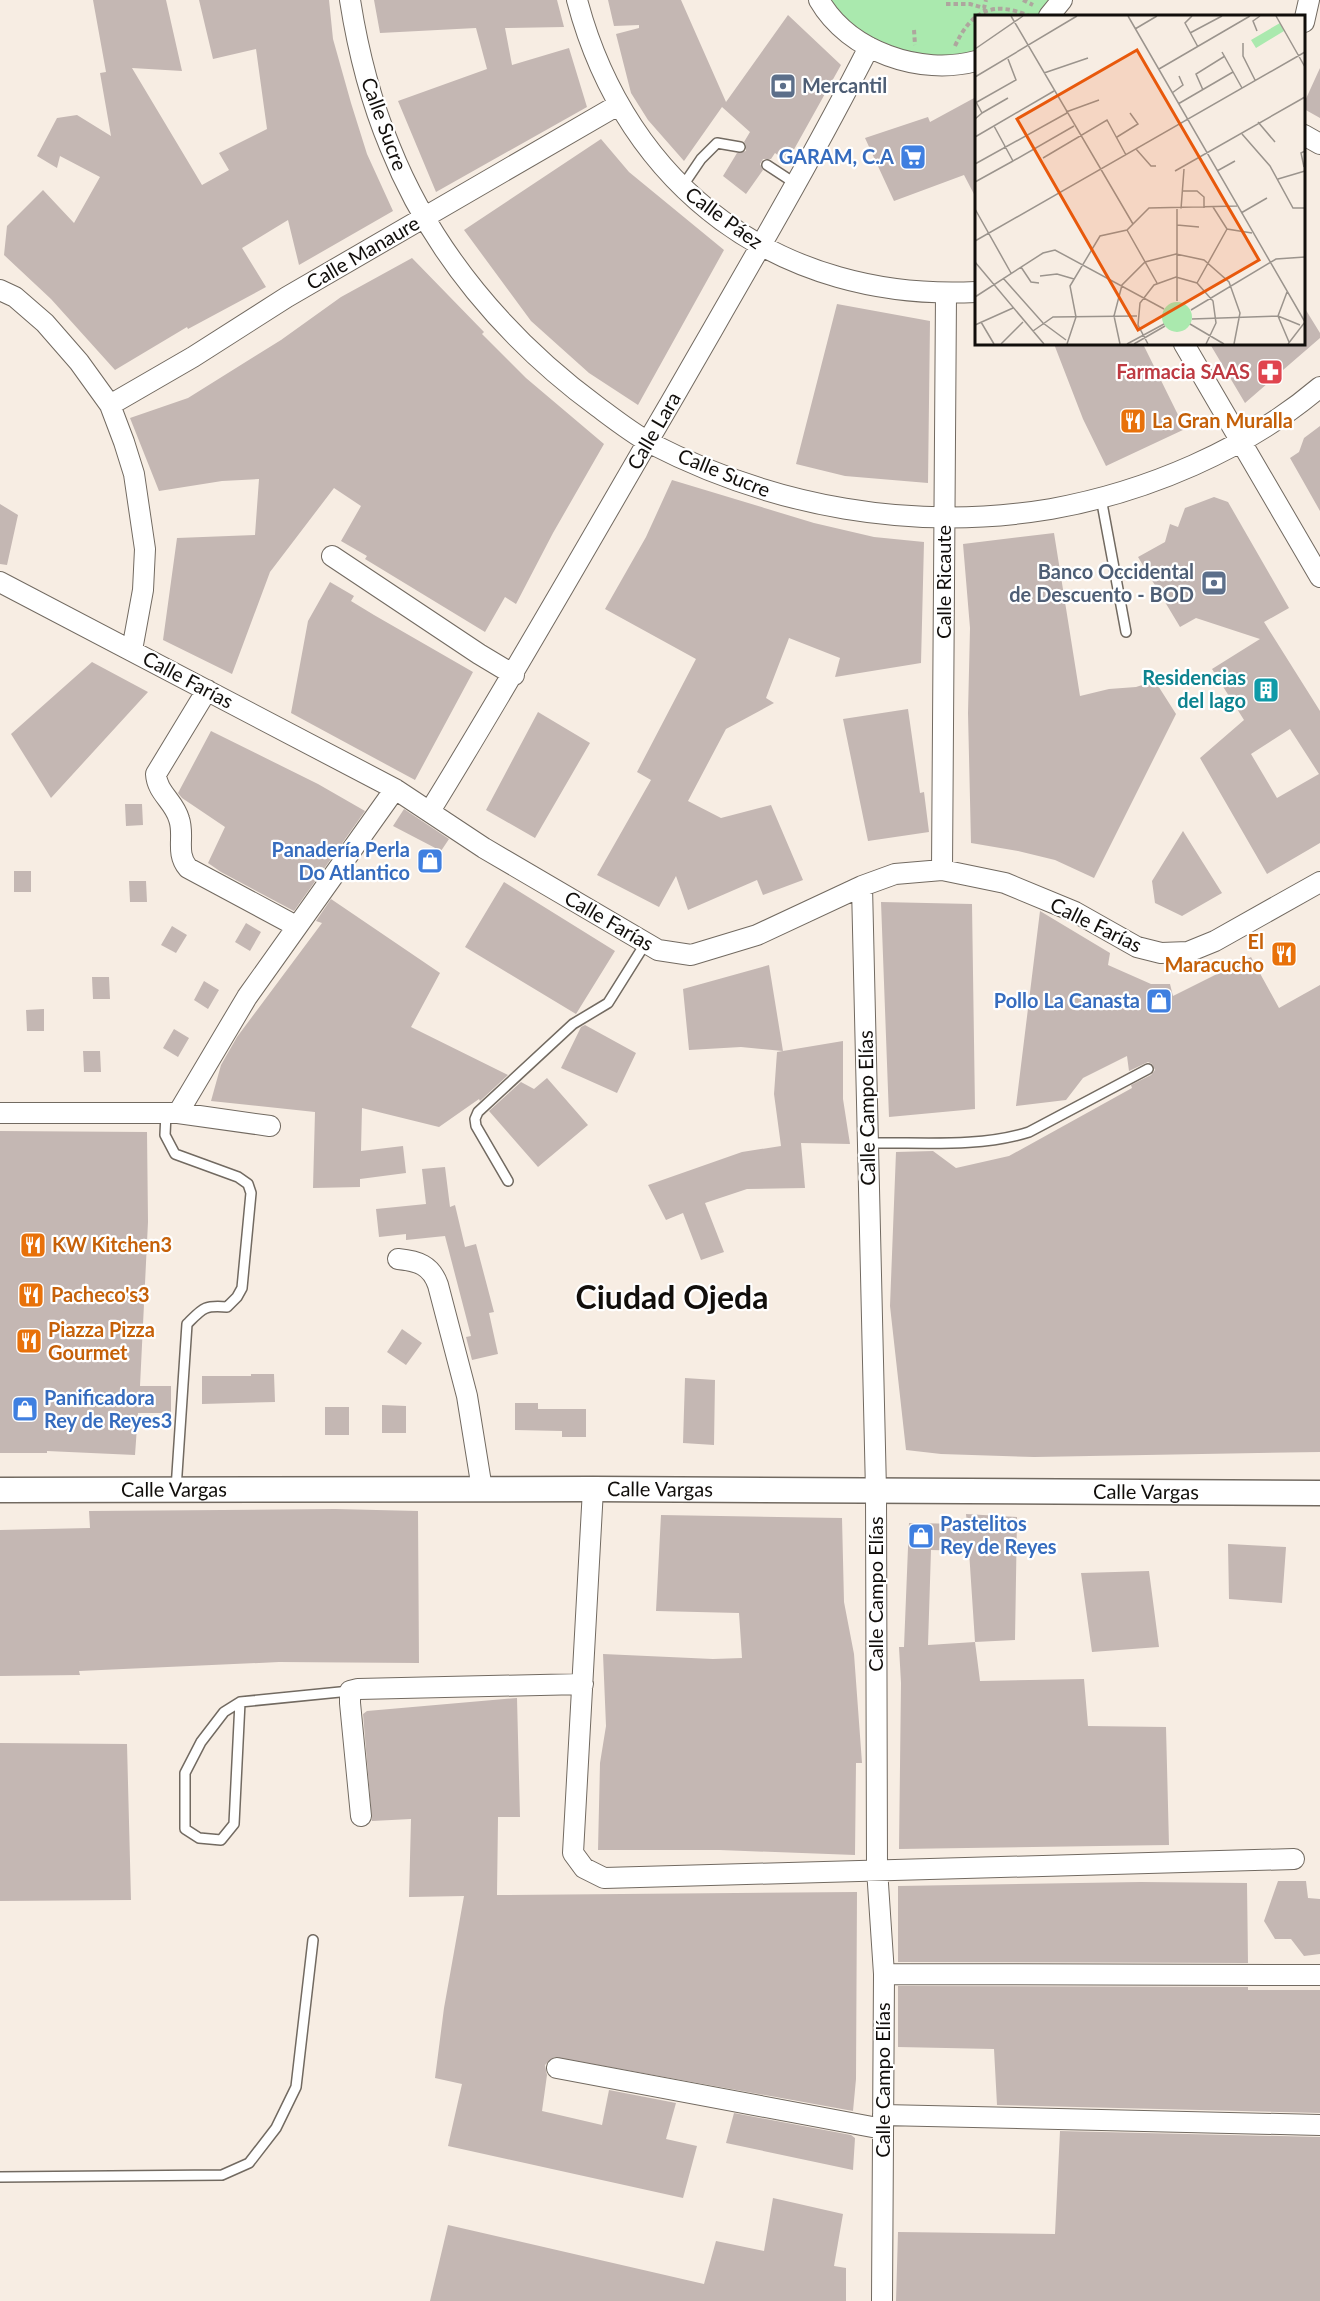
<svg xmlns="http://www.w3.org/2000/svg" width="1320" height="2301" viewBox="0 0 1320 2301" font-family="Lato,sans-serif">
<rect width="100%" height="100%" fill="#f7ede3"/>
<path fill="#aae9ae" d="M819 0H1062L1049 16H976V61L892 58Z"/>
<path fill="#c4b7b3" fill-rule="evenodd" d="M93 0H166L182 71 132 68 202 185 229 170 219 153 267 129 256 49 213 59 199 0H329L333 39 351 103 367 154 393 211 299 265 288 220 242 248 266 287 188 329 187 327 115 370 51 299 4 255 7 226 43 190 74 223 100 177 60 156 57 168 37 156 57 118 77 115 111 136 100 73 106 72Z
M374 0H557L564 27 505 28 512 65 569 48 587 107 436 192 398 101 487 69 476 28 380 33Z
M608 0H681L726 102 788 15 841 65 787 162 775 153 771 159H763L760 164 763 170 746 194 723 176 737 153 746 151V145L744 142 750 132 722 107 684 161 648 120 631 93 616 34 639 28V25L614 26Z
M1320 68V118L1304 109V103Z
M976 97V198L964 175 894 201 865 138 928 117 930 122Z
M601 139 629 172 724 250 638 405 589 373 531 321 464 230Z
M412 258 484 332 482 334 526 378 604 444 553 533 516 604 505 597 485 632 365 559 367 556 341 541 361 506 334 488 270 572 232 674 163 640 177 538 255 535 259 479 222 481 159 491 130 418 188 398 281 340 341 297Z
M837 304 930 321 928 483 845 476 796 464Z
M1304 307 1320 333V338L1245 403 1210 344H1304Z
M1054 344H1143L1185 429 1106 466 1083 419Z
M1320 426V511L1290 458 1299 452 1304 438Z
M672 480 814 523 874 537 924 542 921 663 835 677 840 658 789 638 766 698 774 703 726 729 688 801 721 818 771 805 803 880 763 895 757 880 688 910 676 876 659 907 597 875 651 780 637 772 696 659 605 609 646 537Z
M1214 497 1228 502 1289 608 1264 622 1320 711V843L1267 874 1200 758 1244 720 1212 669 1260 639 1196 618 1180 627 1138 557 1165 542 1170 524 1178 527 1185 508ZM1290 729 1319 774 1277 798 1251 754Z
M0 504 18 515 7 565 0 564Z
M1054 533 1080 696 1109 689 1136 687 1155 681 1176 714 1094 878 1055 860 1018 851 971 843 968 713 970 628 963 544Z
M330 582 354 596 351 601 374 615 473 672 415 780 291 713 308 621Z
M92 662 148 692 51 798 11 734Z
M908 709 920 793 924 792 929 832 868 841 843 719Z
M538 712 590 743 535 838 486 810Z
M211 731 318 784 365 811 294 911 221 872 208 863 225 827 182 798 178 793Z
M125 804H142L143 825 126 826Z
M404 809 449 839 441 851 393 826Z
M1183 831 1222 893 1182 916 1155 903 1152 881Z
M14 871H31V892H14Z
M129 881H146L147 902H130Z
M504 882 615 951 576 1014 465 947Z
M331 899 440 973 411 1027 508 1075 480 1101 479 1099 439 1127 362 1108 361 1151 403 1146 406 1173 360 1179V1187L313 1188 315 1112 211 1101 221 1065 237 1037 322 923 316 921Z
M881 902 972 904 975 1109 889 1117Z
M1040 911 1110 953 1108 965 1151 984H1170L1173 996 1251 957 1279 1008 1320 985V1452L1034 1457 941 1454 906 1450 890 1306 896 1152 933 1151 956 1168 1009 1156 1132 1088 1131 1085 1151 1075 1155 1070 1152 1064 1148 1062 1129 1071 1127 1056 1083 1078 1066 1100 1016 1106Z
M246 923 261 932 250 951 235 942Z
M172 926 187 935 176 953 161 945Z
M769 965 783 1051 741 1047 689 1050 683 989Z
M92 977H109L110 999H93Z
M204 981 219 990 208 1009 194 1000Z
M44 1009V1031H27L26 1010Z
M585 1025 636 1053 617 1093 561 1068 581 1027Z
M174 1029 189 1038 178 1057 163 1048Z
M843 1041V1099L850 1144 801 1143 805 1188 747 1189 705 1203 724 1252 701 1260 683 1213 666 1220 648 1185 742 1152 781 1146 774 1094 777 1052Z
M83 1051H100L101 1072H84Z
M547 1078 588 1125 538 1167 489 1111 521 1082 534 1089Z
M0 1131 147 1132 148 1222 140 1386H171V1413H138L135 1455 47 1451V1453H0Z
M445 1167 450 1207 455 1205 465 1247 476 1244 494 1312 489 1313 498 1354 472 1360 466 1337 471 1336 445 1236 406 1240V1234L379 1237 376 1209 426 1204 422 1169Z
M402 1329 422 1343 406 1365 387 1352Z
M251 1374H274L275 1402 202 1404V1376H251Z
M685 1378 715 1380 714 1445 683 1443Z
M515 1403H538V1409H586V1437H562V1431L515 1430Z
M382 1405 406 1406V1433H382Z
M325 1407H349V1435H325Z
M335 1509 418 1511 419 1663 279 1662 79 1671 80 1675 0 1676V1530L90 1528 89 1511Z
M966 1514 1017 1517 1015 1640 975 1642 980 1681 1084 1679 1088 1726 1166 1727 1169 1845 899 1849 901 1683 899 1647H904L909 1523 967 1524ZM931 1550 969 1551 975 1642 928 1645Z
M661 1515 842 1518 844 1602 854 1654 862 1763H856L855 1855 720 1850H598L600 1763 606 1726 603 1654 713 1659 742 1658 739 1613 656 1611Z
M1228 1544 1286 1547 1282 1603 1229 1599Z
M1149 1571 1159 1647 1092 1652 1081 1573Z
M517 1698 520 1817H498L497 1895 857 1892 856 2079 853 2111 554 2057 545 2065 547 2075 542 2111 602 2125 609 2090 676 2103 666 2139 697 2146 683 2198 448 2146 462 2084 435 2078 444 2008 464 1896 409 1897 411 1819 372 1821 363 1714 367 1711Z
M0 1743 127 1744 131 1900 0 1901Z
M1278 1881H1306L1308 1898 1320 1899V1954L1304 1956 1291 1939H1275L1264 1921Z
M1141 1882 1247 1883 1248 1963 898 1962V1886Z
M898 1986 1248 1987V1990H1320V2113L997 2105 994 2049 898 2047Z
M734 2113 851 2135 855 2138 853 2170 726 2143Z
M1060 2131 1320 2137V2301H896L898 2232 1055 2234Z
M773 2198 843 2214 834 2266 846 2268V2301H430L448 2225 704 2284 716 2241 764 2251Z"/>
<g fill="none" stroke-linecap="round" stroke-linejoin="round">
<defs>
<path id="service" d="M767 165 796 184
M682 187 701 159 717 143 740 147
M1101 498 1126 632
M166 1113 165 1135 175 1154 238 1177 248 1184 251 1193 242 1288 237 1297 227 1307C204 1305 203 1308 187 1324L176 1489
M868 1143C921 1142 978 1148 1029 1132L1148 1069
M508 1181 476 1126 475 1119 478 1112 573 1024 608 1003 645 944
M240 1702 234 1824 221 1840 199 1838 185 1829V1773L201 1742 224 1712 240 1702 350 1691
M0 2177 222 2175 249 2163 276 2128 296 2087 313 1940"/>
<path id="minor" d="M350 0C358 51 370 99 390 147 432 252 507 340 598 407 614 419 632 433 650 443 774 507 912 532 1051 509 1146 492 1246 450 1320 387
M577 0C627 189 781 302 976 292
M819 0C849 52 921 76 976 61
M1049 16 1062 0
M1304 22 1309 0
M1304 135 1320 144
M0 290 15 297 45 323 79 362 110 405 124 442 134 474 145 549 143 590 132 650
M1184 344 1320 577
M110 405 193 357 287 297 618 105
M332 556 479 654 514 675
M0 582 395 789 484 848 658 950 691 955 757 935 862 886 895 874 942 870 1005 883 1075 912 1137 947 1161 953 1188 952 1215 941 1320 882
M207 690 156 774C157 793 174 801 179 819 185 836 175 853 188 868L296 926
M430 811C514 675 592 537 672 400 739 283 808 167 869 47
M942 870 946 294
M862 886 876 1491 877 1869 884 1974 882 2301
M0 1113H178L270 1126
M178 1113 247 997 395 789
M398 1259C418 1261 431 1265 438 1285L467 1396 482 1489
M593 1489 573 1853 584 1868 604 1878 1294 1859
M361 1816 350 1703V1691L358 1689 583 1684
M884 1974 1320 1975
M557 2068 883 2129
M883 2115 1320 2125"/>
<g id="tertiary">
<path id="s1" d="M0 1490 593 1489 1320 1493"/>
</g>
</defs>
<use href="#service" stroke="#726a61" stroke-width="12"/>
<use href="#minor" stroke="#726a61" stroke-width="22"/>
<use href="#tertiary" stroke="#726a61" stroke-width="27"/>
<path stroke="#aea69e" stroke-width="4" stroke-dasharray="4.5 3" stroke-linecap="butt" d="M1023 0 1033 5
M946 4H970L984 8 986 0
M914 30 915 45
M955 46C971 11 993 0 1029 16"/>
<use href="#service" stroke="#fff" stroke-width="9"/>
<use href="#minor" stroke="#fff" stroke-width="20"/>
<use href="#tertiary" stroke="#fff" stroke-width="24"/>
</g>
<defs>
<symbol id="bank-square" viewBox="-11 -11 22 22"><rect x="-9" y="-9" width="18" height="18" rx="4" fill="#5c6f8a" stroke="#fff"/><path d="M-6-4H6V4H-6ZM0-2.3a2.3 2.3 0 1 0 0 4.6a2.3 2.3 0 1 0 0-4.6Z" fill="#fff"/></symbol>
<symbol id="supermarket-square" viewBox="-11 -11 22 22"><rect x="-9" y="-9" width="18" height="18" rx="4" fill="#3f7fe0" stroke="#fff"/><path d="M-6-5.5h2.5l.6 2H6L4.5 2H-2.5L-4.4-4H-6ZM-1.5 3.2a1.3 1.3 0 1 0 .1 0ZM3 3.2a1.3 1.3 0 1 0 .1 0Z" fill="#fff"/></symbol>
<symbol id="pharmacy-square" viewBox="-11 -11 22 22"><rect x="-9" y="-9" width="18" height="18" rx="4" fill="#e0444e" stroke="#fff"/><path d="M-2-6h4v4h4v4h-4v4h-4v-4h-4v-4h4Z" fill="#fff"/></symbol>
<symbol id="restaurant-square" viewBox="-11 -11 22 22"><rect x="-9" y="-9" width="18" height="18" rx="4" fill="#e8710a" stroke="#fff"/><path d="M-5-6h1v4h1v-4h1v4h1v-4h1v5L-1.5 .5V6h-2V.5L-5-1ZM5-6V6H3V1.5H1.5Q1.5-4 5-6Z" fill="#fff"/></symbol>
<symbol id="building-square" viewBox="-11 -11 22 22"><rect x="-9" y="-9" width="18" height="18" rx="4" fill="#0f9aa8" stroke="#fff"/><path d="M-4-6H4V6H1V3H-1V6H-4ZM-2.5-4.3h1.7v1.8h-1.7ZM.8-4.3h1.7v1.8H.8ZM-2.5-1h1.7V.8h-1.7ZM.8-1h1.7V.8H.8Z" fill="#fff"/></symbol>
<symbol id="shop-square" viewBox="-11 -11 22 22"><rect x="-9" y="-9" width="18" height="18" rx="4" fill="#3f7fe0" stroke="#fff"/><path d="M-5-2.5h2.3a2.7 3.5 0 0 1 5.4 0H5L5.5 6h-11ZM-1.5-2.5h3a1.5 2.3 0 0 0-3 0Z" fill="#fff"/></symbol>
</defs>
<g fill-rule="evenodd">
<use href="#bank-square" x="768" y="71" width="30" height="30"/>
<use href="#supermarket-square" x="898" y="142" width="30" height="30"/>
<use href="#pharmacy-square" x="1255" y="357" width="30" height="30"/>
<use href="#restaurant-square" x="1118" y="406" width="30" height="30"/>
<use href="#bank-square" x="1199" y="568" width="30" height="30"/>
<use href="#building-square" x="1251" y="675" width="30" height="30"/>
<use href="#shop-square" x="415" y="846" width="30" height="30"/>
<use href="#restaurant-square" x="1269" y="939" width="30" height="30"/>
<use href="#shop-square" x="1144" y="986" width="30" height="30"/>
<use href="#restaurant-square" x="18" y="1230" width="30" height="30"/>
<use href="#restaurant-square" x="16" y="1280" width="30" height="30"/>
<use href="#restaurant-square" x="14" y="1326" width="30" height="30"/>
<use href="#shop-square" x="10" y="1394" width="30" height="30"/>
<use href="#shop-square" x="906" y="1521" width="30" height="30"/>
</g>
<g text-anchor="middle" stroke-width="4.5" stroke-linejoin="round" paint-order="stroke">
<g font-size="20" font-weight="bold" fill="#4e5e75" stroke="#fff" text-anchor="start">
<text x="802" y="93">Mercantil</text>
<text x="1194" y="579" text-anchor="end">Banco Occidental<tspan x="1194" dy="23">de Descuento - BOD</tspan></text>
</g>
<g font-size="20" fill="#110e0b" stroke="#fff">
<text transform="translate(384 124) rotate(70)" y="7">Calle Sucre</text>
<text transform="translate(724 218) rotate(36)" y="7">Calle Páez</text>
<text transform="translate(363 253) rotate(-30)" y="7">Calle Manaure</text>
<text transform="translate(654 431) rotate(-60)" y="7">Calle Lara</text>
<text transform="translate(724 473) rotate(22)" y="7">Calle Sucre</text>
<text transform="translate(944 582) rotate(-90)" y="7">Calle Ricaute</text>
<text transform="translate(188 680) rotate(28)" y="7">Calle Farías</text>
<text transform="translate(609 921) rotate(30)" y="7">Calle Farías</text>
<text transform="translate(1096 925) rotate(26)" y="7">Calle Farías</text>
<text transform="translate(867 1108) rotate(-91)" y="7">Calle Campo Elías</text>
<text dy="7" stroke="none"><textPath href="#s1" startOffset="174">Calle Vargas</textPath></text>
<text dy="7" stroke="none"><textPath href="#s1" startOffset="660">Calle Vargas</textPath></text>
<text dy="7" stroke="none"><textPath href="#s1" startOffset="1146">Calle Vargas</textPath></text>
<text transform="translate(876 1594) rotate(-90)" y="7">Calle Campo Elías</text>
<text transform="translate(883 2080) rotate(-90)" y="7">Calle Campo Elías</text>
</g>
<g font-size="20" font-weight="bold" fill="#366cbe" stroke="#fff" text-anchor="end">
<text x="894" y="164">GARAM, C.A</text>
<text x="410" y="857">Panadería Perla<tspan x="410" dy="23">Do Atlantico</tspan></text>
<text x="1140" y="1008">Pollo La Canasta</text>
<text x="44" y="1405" text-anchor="start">Panificadora<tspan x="44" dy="23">Rey de Reyes3</tspan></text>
<text x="940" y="1531" text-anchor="start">Pastelitos<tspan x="940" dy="23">Rey de Reyes</tspan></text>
</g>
<g font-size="20" font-weight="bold" fill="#be3a42" stroke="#fff" text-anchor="end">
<text x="1250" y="379">Farmacia SAAS</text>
</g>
<g font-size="20" font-weight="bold" fill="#c56008" stroke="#fff" text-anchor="start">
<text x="1152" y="428">La Gran Muralla</text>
<text x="1264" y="949" text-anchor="end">El<tspan x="1264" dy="23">Maracucho</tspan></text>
<text x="52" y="1252">KW Kitchen3</text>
<text x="51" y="1302">Pacheco's3</text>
<text x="48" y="1337">Piazza Pizza<tspan x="48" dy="23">Gourmet</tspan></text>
</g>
<g font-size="20" font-weight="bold" fill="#0d838f" stroke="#fff" text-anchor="end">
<text x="1246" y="685">Residencias<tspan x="1246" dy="23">del lago</tspan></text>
</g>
<g font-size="32" font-weight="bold" fill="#110e0b" stroke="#fff">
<text x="672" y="1309">Ciudad Ojeda</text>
</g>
</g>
<g transform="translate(975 15)">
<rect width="330" height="330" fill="#f7ede3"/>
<path d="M305 8 309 16 281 33 276 25ZM187 302a15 15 0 1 1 30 0a15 15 0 1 1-30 0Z" fill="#aae9ae"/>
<path fill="none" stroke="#9b948d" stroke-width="1.5" d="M36 1 158 209M153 1 330 307 313 329M217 1 210 8 223 32M301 1 330 52M160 14 182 1M282 16 278 6 285 1M215 18 247 1M268 28V41L280 65M0 34 48 1M247 37 267 73M184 54 275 1M69 58 113 43M0 62 102 1M228 75 221 59 250 41M197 78 208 70 204 61M0 85 7 98 0 104M2 87 41 65 33 44M203 89 258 57M91 97 124 85M7 98 33 83M283 107 300 127M19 111 38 146 99 111M267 119 295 151 318 193H330M0 122 79 76M142 122 163 109 155 98M161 134 176 151H181M68 143 132 105 151 140M0 149 92 98M329 152 326 138 330 136M200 156 330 82M242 156 260 146M303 164 330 156M0 167 38 146M208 176H222L229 182V193M238 192 252 214 277 218M0 194 36 258M202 194V286M206 194 209 154M266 198 292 183M202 210 224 212M152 215 182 268M0 226 330 37M0 247 69 329M46 252 56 267 64 268M65 261 82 259 99 264M28 263 68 308 91 325M222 268 252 214M312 277 303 301 314 327M0 282 68 238 80 235 189 294M216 295 301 244 330 242M217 304 303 301 325 310M6 307 19 329M215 309 249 329M0 310 38 293M58 316 78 302 162 301M26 329 48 307M92 329 101 302 95 271 125 221 152 215 174 193 262 191M145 329 139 301 147 270 170 247 201 239 229 245 254 267 265 298 259 329M152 329 189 309M159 329 190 311M173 329 163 310 165 288 179 270 201 262 222 268 238 286 241 308 231 329"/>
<path fill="#e8590c" fill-opacity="0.15" stroke="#e8590c" stroke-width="3" d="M162 35 284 245 163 315 42 104Z"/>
<rect width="330" height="330" fill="none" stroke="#110e0b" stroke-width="3"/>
</g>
</svg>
